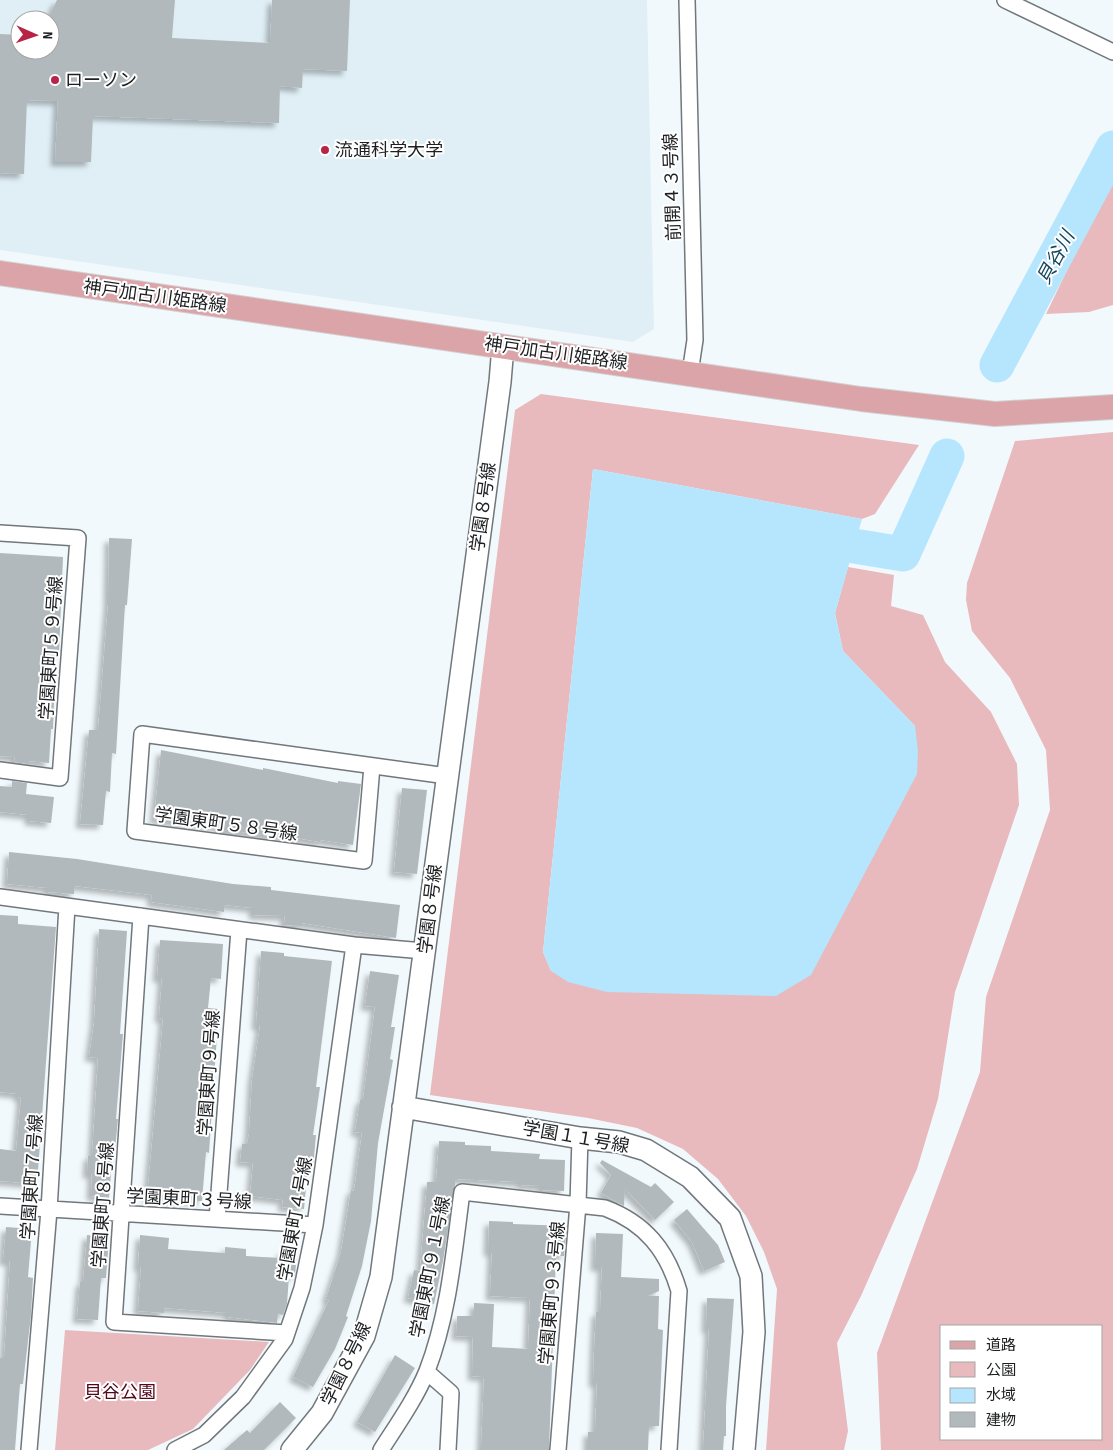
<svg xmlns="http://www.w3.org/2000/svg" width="1113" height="1450" viewBox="0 0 1113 1450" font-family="'Sofia Sans Condensed','Noto Sans JP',sans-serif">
<defs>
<filter id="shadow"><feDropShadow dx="-4.5" dy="4.5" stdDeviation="2.5" flood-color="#0004"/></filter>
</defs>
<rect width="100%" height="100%" fill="#f2f9fc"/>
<path fill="#e0eff6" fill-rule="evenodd" d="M0 0H647L654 329 633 342 0 250ZM20 20H50V50H20Z"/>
<path fill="#e8babd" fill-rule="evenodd" d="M1113 175V305L1089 312 1046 314Z
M541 394 919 445 875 514 862 519 593 469 543 952 551 971 915 726 843 651 835 613 848 567 894 575 891 606 923 615 945 662 991 712 1017 764 1019 805 955 992 938 1099 917 1169 861 1296 837 1343 848 1431 844 1450H766L777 1289 764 1252 746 1216 718 1179 683 1149 637 1128 588 1118 430 1095 515 410Z
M1113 432V1450H881L877 1353 980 1072 986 997 1050 810 1046 750 1010 678 972 631 966 600 967 583 1015 441ZM942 1326H1102V1439H942Z
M65 1330 269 1342 250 1370 193 1429 148 1450H55Z"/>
<path fill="#b5e6fe" d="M593 469 862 519 835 613 843 651 915 726 918 751 917 774 811 975 776 996 607 992 568 982 551 971 543 952Z"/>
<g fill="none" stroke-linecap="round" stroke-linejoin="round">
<path stroke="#b5e6fe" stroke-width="35" d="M997 365 1113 148
M854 546 903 554 947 456"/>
</g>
<path fill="#b2b9bc" filter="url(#shadow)" d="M57 0H175L172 38 270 43 272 0H350L347 71 303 69 302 88 280 86 279 123 93 116 91 162H55L58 101 27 100 24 174 0 173V34L20 35V50H50V14Z
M109 538 132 539 127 605H125L116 754 112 753 110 792 106 791 103 825 80 824 89 730H98L108 605Z
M0 553 63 557 59 653H56L53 729H51L49 763 29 761V764L14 762 15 757 0 756Z
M161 750 263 770V768L338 783V781L361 784 353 845 321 840 320 842 279 835V837L242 832V833L221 830V827L154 819Z
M12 781 27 783 26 794 54 797 51 823 29 821V815L0 812V786L12 787Z
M402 788 427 790 417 874 394 872Z
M9 852 77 859 233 884 271 887V890L400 905 396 938 302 923V926L284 925 285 916 253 915V908L225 905 224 912 151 902 152 895 75 886 74 894 48 892V888L7 884Z
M0 915 18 916V924L56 927 37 1184 0 1181V1149L16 1151 21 1098 18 1097V1094L0 1092Z
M99 929 127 931 120 1034H123L116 1119H118L115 1149H113L109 1198 91 1196 92 1174H87L88 1156H92L98 1058 89 1057 94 1023Z
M160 940 223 944 221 979 211 978 208 1008 218 1009 217 1035 209 1153 206 1152 202 1201 147 1199 163 1019 159 1018 162 978H157Z
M261 951 284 953V956L332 961 316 1087H320L313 1135H316L313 1168 308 1167 304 1209 282 1207 283 1200 250 1196 253 1163 240 1162 242 1144H247L249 1134 252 1080 260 1026H256Z
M370 971 399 975 391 1027H395L390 1059 393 1060 378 1143 371 1221 362 1266 346 1316 348 1317 335 1349 313 1387 293 1377 329 1300 326 1299 341 1252 351 1190 354 1191 362 1133 355 1132 360 1100H363L375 1007 365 1006Z
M439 1141 465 1142V1145L491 1146V1151L540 1154 539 1159 565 1160 564 1191 542 1190V1186L521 1185V1182L456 1179 443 1261 434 1304 408 1298 414 1270 420 1271 427 1182H436Z
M602 1160 651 1187 655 1183 674 1202 655 1220 625 1189 624 1206 601 1193 611 1175 600 1163Z
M687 1209 718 1245 725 1262 704 1271 692 1242 674 1220Z
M489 1221 513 1222V1224L567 1226 564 1256H556L549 1450H481L484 1377 472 1376 473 1337 456 1336 457 1316H474V1303L494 1304 492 1347 528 1349 530 1298 490 1296 492 1252H488Z
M6 1227 32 1229 28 1277 33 1278 31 1315 23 1384H20L15 1450H0V1358H4L10 1261H3Z
M596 1233 623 1234 621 1277 659 1279V1291L648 1296H659L658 1329 663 1330 659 1426H649L648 1450H588V1432H595L597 1383H593L594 1352 596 1312H600L602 1267H595Z
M87 1235 109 1237 106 1278H101L98 1320 77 1319 80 1282H83Z
M140 1235 169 1238 168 1249 225 1253V1247L246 1249V1256L281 1258V1251L297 1252 295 1276H289L287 1304 283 1315 278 1314 277 1323 228 1317V1313L164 1308V1313L138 1311 141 1267H138Z
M707 1298 734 1299 726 1406V1436H724L723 1450H703L709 1329H706Z
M395 1355 415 1368 375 1432 357 1422Z
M280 1402 296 1418 264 1450H224L247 1430 250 1433Z"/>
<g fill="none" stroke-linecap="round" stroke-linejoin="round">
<defs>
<path id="street" d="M687 0 695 340 690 373
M1005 0 1113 52
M0 533 78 538 60 778 0 770
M372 766 364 861 135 831 142 734 447 776
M0 897 354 945 315 1225 302 1288 285 1339 243 1397 204 1435 175 1450
M141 916 114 1322 287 1333
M354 945 424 951
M0 1206 315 1225
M217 1219 239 930
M427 1372 451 1393 448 1450
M29 1450 49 1210 67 906
M381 1450C397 1425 416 1398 427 1371 449 1314 454 1251 462 1192L605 1208C645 1223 667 1250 679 1291L669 1450
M558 1450 578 1204 580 1138"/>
<path id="secondary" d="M403 1107 580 1138 619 1142 646 1150 690 1177 730 1218 751 1276 754 1332 744 1450
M292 1450 322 1413 364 1336 381 1277 500 382 503 346"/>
<path id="primary" d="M0 273 861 399 995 414 1113 407"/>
</defs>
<use href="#street" stroke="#71777a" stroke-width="18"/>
<use href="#secondary" stroke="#71777a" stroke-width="24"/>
<use href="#primary" stroke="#d2d2d3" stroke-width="26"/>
<use href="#street" stroke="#fff" stroke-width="15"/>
<use href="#secondary" stroke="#fff" stroke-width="21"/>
<use href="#primary" stroke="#daa4a9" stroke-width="24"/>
</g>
<g fill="#b62545" stroke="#fff" stroke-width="2">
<circle cx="55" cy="80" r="5"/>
<circle cx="325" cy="150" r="5"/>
</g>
<g text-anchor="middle" stroke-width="4" stroke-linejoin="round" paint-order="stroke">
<g font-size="18" fill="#1d1f21" stroke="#fff" text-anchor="start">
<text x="65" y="86">ローソン</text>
<text x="335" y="156">流通科学大学</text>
</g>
<g font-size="18" fill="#1d1f21" stroke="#fff">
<text transform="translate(672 187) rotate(-92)" y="6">前開４３号線</text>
<text transform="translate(155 296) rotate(8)" y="6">神戸加古川姫路線</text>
<text transform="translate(556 353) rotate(8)" y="6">神戸加古川姫路線</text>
<text transform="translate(483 507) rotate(-82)" y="6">学園８号線</text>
<text transform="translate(51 648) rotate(-86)" y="6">学園東町５９号線</text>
<text transform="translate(226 824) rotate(8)" y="6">学園東町５８号線</text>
<text transform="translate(430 909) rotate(-83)" y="6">学園８号線</text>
<text transform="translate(209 1073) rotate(-86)" y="6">学園東町９号線</text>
<text transform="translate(576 1137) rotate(10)" y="6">学園１１号線</text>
<text transform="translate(32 1177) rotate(-86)" y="6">学園東町７号線</text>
<text transform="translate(189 1199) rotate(3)" y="6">学園東町３号線</text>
<text transform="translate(103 1205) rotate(-86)" y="6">学園東町８号線</text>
<text transform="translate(295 1219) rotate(-80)" y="6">学園東町４号線</text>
<text transform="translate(430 1267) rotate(-79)" y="6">学園東町９１号線</text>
<text transform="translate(552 1293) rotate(-85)" y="6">学園東町９３号線</text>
<text transform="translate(346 1364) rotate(-64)" y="6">学園８号線</text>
</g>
<g font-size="18" fill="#520719" stroke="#fff">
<text x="120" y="1398">貝谷公園</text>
</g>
<g font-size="19" font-style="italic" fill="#15485d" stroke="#fff">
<text transform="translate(1055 257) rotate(-62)" y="7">貝谷川</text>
</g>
</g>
<rect x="940" y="1325" width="162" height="115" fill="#ffffff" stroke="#a5a5a6"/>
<rect x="950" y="1341" width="25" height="8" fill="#daa4a9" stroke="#a5a5a6"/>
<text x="986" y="1350" font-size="15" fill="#1d1f21">道路</text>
<rect x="950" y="1362" width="25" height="15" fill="#e8babd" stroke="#a5a5a6"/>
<text x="986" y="1375" font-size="15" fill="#1d1f21">公園</text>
<rect x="950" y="1388" width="25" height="15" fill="#b5e6fe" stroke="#a5a5a6"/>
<text x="986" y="1400" font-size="15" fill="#1d1f21">水域</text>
<rect x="950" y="1412" width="25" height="15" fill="#b2b9bc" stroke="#a5a5a6"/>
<text x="986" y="1425" font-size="15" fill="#1d1f21">建物</text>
<g transform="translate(35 35) rotate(92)"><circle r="24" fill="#ffffff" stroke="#a5a5a6"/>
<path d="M0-4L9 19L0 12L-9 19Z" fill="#b62545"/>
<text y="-8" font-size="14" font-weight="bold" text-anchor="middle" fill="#1d1f21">N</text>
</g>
</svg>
